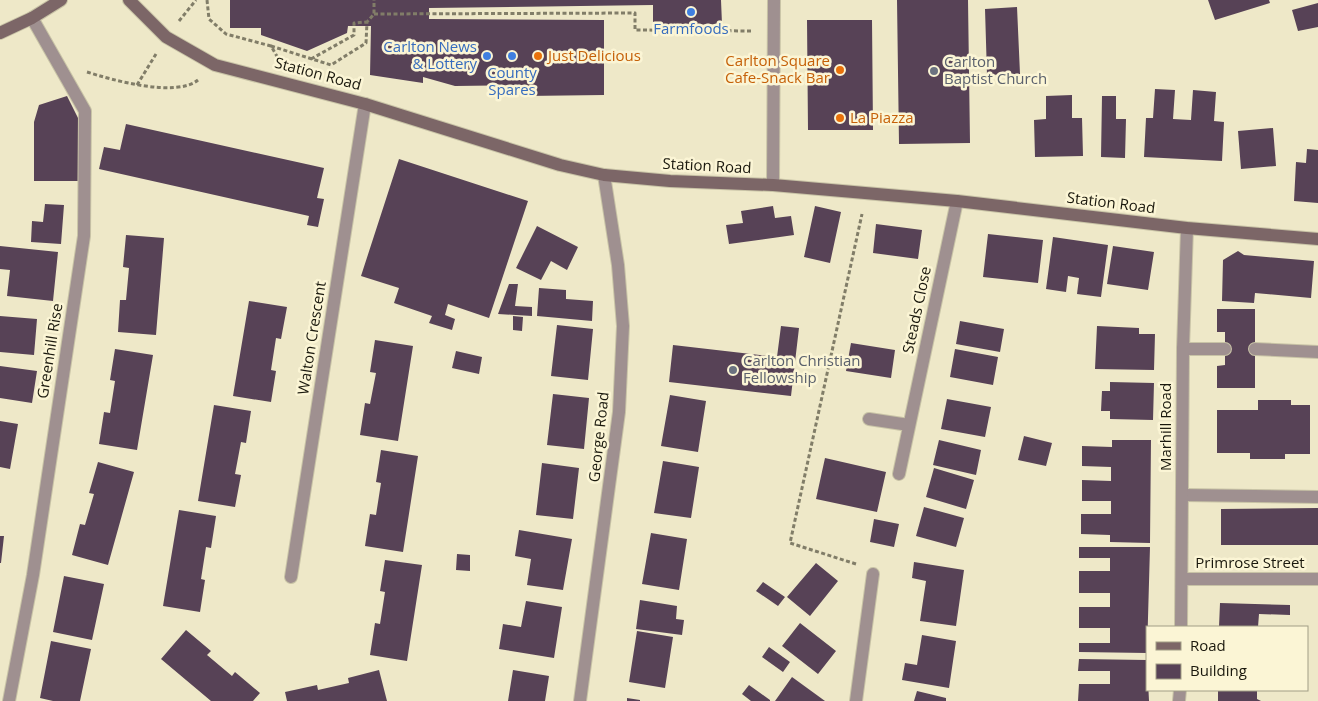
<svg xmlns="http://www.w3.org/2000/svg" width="1318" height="701" viewBox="0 0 1318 701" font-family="'Open Sans',sans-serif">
<rect width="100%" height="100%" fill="#eee8c8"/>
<path fill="#574256" d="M230 0H721L722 24 653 26V5L429 8V19L604 20V95L525 96V85L455 86 423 77V83L370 75 371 26H348L347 33 307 51 261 35V28H230Z
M897 0H968L970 143 899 144Z
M1208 0H1269L1270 3 1215 20Z
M1318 3V27L1298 31 1292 10Z
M1017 7 1020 74 987 75 985 9Z
M807 20H872L873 130H808Z
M1155 89 1175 90 1173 119 1191 120 1193 90 1216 92 1214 121 1224 122 1222 161 1144 157 1146 118H1153Z
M1072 95V118H1082L1083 156 1035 157 1034 120 1046 119V96Z
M67 96 80 122V181H34V122L39 105Z
M1102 96H1116V119H1126L1125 158 1101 157Z
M126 124 324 168 317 198 324 199 318 227 307 225 309 216 99 169 104 147 120 150Z
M1273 128 1276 166 1241 169 1238 131Z
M1307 149 1318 150V203L1294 201 1296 162 1306 163Z
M399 159 528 201 489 318 448 304 445 315 455 319 452 330 429 323 432 316 394 303 399 288 361 276Z
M45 204 64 205 61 244 31 242 32 221 43 222Z
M773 206 775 218 791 216 794 235 729 244 726 225 743 223 741 211Z
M815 206 841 212 830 263 804 257Z
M876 224 922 230 918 259 873 253Z
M537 226 578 247 567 270 551 261 541 280 516 268Z
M988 234 1043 240 1038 283 983 277Z
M126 235 164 238 156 335 118 332 120 300H126L129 268 123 267Z
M1053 237 1108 245 1101 297 1077 294 1079 278 1068 276 1066 292 1046 289Z
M0 246 58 252 53 301 7 296 10 270 0 269Z
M1113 246 1154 252 1148 290 1107 284Z
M1238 251 1244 255 1314 261 1311 298 1255 293 1254 303 1222 301 1223 260Z
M509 284H518L515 306 532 307V316L498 314Z
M539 288 566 290V299L593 301 592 321 537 316Z
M249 301 287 307 281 339 276 338 271 370 276 371 271 402 233 396Z
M1217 309H1255V388H1217V366L1225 365V332H1217Z
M0 316 37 319 34 355 0 352Z
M513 316 523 317 522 331 513 330Z
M960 321 1004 329 1000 352 956 344Z
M557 325 593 329 588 380 551 376Z
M781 326 799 328 791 396 669 382 673 345 777 357Z
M1097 326 1139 328V334H1155L1154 370 1095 369Z
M375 340 413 346 398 441 360 435 365 403 370 404 376 373 370 372Z
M851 343 895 350 891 378 846 371Z
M115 349 153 355 137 450 99 444 104 412 110 413 115 381 110 380Z
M955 349 998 357 993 385 950 377Z
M456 351 482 357 479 374 452 368Z
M0 366 37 371 32 403 0 398Z
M1110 382 1154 383 1153 420 1110 419V411H1101L1102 391H1110Z
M553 394 589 398 584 449 547 445Z
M670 395 706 401 698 452 661 446Z
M947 399 991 407 985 437 941 429Z
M1258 400H1291V405H1310V454H1285V459H1250V453H1217V410H1258Z
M214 405 251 411 246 443 241 442 235 474 241 475 235 507 198 501Z
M0 421 18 424 10 469 0 467Z
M1024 436 1052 443 1046 466 1018 460Z
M939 440 981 450 976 475 933 465Z
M1112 440H1151L1150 543 1110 542V535L1081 534V514H1111V501H1082V480L1111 481V467L1082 466V446L1112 447Z
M381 450 418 456 403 552 365 546 370 514 376 515 381 483 376 482Z
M825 458 886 472 877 512 816 499Z
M663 461 699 467 691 518 654 513Z
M98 462 134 472 108 565 72 555 80 524 85 525 94 494 89 493Z
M542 463 579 468 573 519 536 515Z
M934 468 974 480 966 509 926 497Z
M924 507 964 518 956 547 916 536Z
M1318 508V545H1221V509Z
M179 510 216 516 211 548 206 547 201 579 205 580 200 612 163 606Z
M874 519 899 524 894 547 870 542Z
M519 530 572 539 563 590 527 585 531 559 515 556Z
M651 533 687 539 679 590 642 584Z
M0 536H4L1 563H0Z
M1079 547H1150L1147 653 1079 652V643H1110V628H1079V607H1110V593H1079V571H1110V558H1079Z
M457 554 470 555V571L456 570Z
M385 560 422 565 407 661 370 655 375 623 380 624 385 592 380 591Z
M914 562 964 570 956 626 920 621 926 581 912 578Z
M816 563 838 581 810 616 787 597Z
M64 576 104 584 92 640 53 632Z
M763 582 785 597 778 606 756 591Z
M640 600 677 606 676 619 684 620 682 635 636 629Z
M526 601 562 607 554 658 499 649 503 624 521 627Z
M1220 603 1290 605V615L1259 614 1258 627H1219Z
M800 623 836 651 818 674 782 646Z
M186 630 211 651 207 655 232 676 235 672 260 693 253 701H211L161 659Z
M637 631 673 637 665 688 629 682Z
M922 635 956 641 949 688 902 680 905 663 917 665Z
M51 641 91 649 80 701H53L40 698Z
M769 647 790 662 783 672 762 657Z
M1079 659 1147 660 1149 701H1078L1079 684H1110V671H1078Z
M379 670 387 701H287L285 692 317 685 318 690 349 683 348 678Z
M513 670 549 676 545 701H508Z
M792 677 825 701H775Z
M749 685 770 700V701H751L742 694Z
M1218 690H1257V699L1261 701H1218Z
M917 691 946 698V701H914Z
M627 698 640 700V701H627Z"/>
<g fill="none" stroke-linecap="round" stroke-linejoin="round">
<defs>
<path id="lane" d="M1183 349H1225
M1255 349 1318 352
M1182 495 1318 497"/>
<path id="street" d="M773 185 774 0
M869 419 909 425
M899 474 957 201
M291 577 365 104
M1182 579H1318
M1181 627 1183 349 1187 228
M9 701 33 575 84 236 85 111 32 18
M580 701 619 412 623 326 618 265 604 175
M856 701 873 574
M1179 701 1180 690"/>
<path id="secondary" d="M129 0 166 37 215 65 365 104 560 165 604 175 670 181 773 185 957 201 1187 228 1318 239
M0 33 32 18 61 0"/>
</defs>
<use href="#lane" stroke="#c8c3a6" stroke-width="14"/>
<use href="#street" stroke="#c8c3a6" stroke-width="14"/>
<use href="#secondary" stroke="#c8c3a6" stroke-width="14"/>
<path stroke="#817d68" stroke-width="3" stroke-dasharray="4 2.5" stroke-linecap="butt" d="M207 0 209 19 226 34 271 46 278 58
M374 14 635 13V30L752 31
M179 21 196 0
M271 46 331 65 366 43 367 22 374 14V0
M311 59 354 35V23L366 22
M87 72C112 80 176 98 198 80
M137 85 156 54
M856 564 790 543 862 214"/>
<use href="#lane" stroke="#9f9090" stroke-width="12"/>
<use href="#street" stroke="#9f9090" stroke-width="12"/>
<use href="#secondary" stroke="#7c6667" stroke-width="12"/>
</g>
<g fill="#3f7fe0" stroke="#fbf5d5" stroke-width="2">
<circle cx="691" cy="12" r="5"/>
<circle cx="487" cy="56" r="5"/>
<circle cx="512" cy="56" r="5"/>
</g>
<g fill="#e8710a" stroke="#fbf5d5" stroke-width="2">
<circle cx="538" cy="56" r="5"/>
<circle cx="840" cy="70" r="5"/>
<circle cx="840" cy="118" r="5"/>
</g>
<g fill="#6b7280" stroke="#fbf5d5" stroke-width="2">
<circle cx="934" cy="71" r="5"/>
<circle cx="733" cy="370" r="5"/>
</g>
<g text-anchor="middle" stroke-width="5" stroke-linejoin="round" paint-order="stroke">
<g font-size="15" fill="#366cbe" stroke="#fbf5d5">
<text x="691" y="34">Farmfoods</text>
<text x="477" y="52" text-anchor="end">Carlton News<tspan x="477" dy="17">&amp; Lottery</tspan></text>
<text x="512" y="78">County<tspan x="512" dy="17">Spares</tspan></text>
</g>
<g font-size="15" fill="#c56008" stroke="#fbf5d5" text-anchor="start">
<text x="548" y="61">Just Delicious</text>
<text x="830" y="66" text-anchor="end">Carlton Square<tspan x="830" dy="17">Cafe-Snack Bar</tspan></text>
<text x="850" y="123">La Piazza</text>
</g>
<g font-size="15" fill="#5b616d" stroke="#fbf5d5" text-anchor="start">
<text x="944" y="67">Carlton<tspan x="944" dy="17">Baptist Church</tspan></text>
<text x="743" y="366">Carlton Christian<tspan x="743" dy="17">Fellowship</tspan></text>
</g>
<g font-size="15" fill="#1a180d" stroke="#fbf5d5">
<text transform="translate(318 74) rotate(15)" y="5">Station Road</text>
<text transform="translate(707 166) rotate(3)" y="5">Station Road</text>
<text transform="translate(1111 203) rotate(7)" y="5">Station Road</text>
<text transform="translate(917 310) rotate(-78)" y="5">Steads Close</text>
<text transform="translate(312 338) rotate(-81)" y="5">Walton Crescent</text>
<text transform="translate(50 351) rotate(-81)" y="5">Greenhill Rise</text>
<text transform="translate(1166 427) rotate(-90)" y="5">Marhill Road</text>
<text transform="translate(599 437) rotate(-84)" y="5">George Road</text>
<text x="1250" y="568">Primrose Street</text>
</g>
</g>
<rect x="1146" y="626" width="162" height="65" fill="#fbf5d5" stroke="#a19d85"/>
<rect x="1156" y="642" width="25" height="8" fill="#7c6667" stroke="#a19d85"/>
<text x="1190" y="651" font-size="15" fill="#1a180d">Road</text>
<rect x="1156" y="664" width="25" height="15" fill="#574256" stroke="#a19d85"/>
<text x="1190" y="676" font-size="15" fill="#1a180d">Building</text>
</svg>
